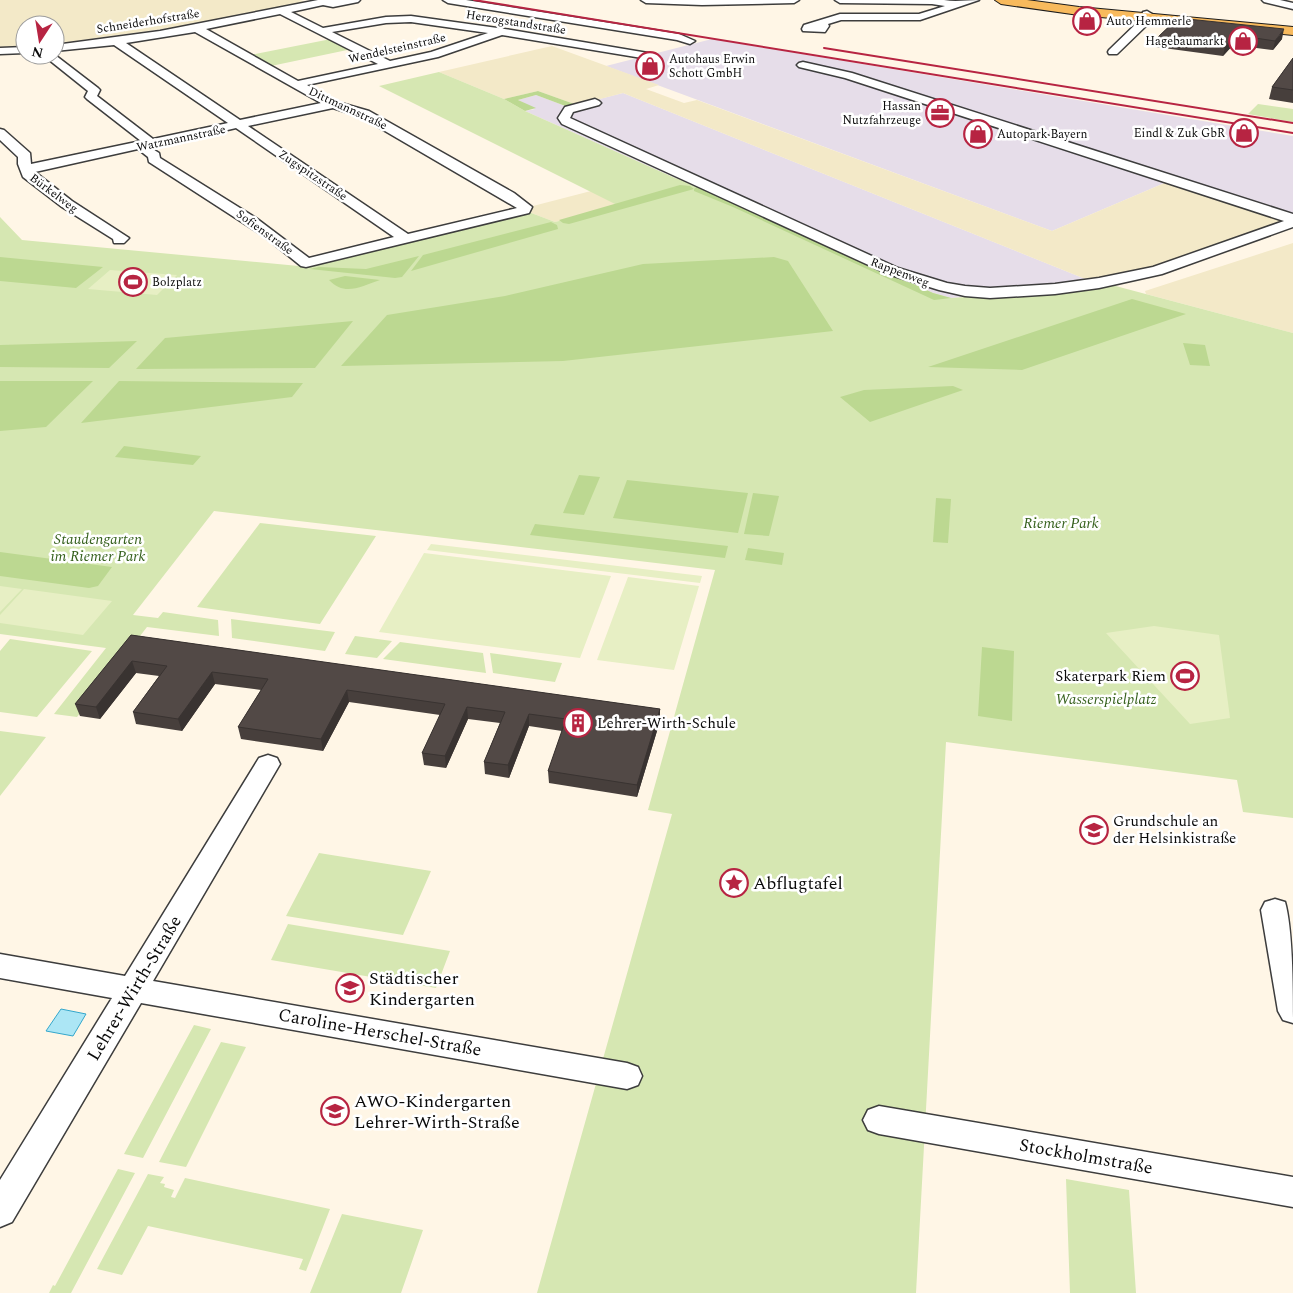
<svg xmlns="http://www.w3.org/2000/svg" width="1293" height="1293" viewBox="0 0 1293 1293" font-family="Spectral,serif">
<rect width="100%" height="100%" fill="#fff6e6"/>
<path fill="#e6dde9" d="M712 39 1293 136V217L1283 221 1167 182 1052 231 606 66Z
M623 93 1088 280 1056 291 951 298 933 293 699 185 675 178 525 111 535 109 518 100 536 95 568 107Z"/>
<path fill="#f3e9c8" d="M0 0H300L306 2 272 11 197 24 55 44V25H25V46L0 47Z
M552 46 659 85 646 89 684 103 697 100 1052 231 1167 182 1283 221 1153 268 1088 280 623 93 577 105 538 91 504 99 439 72Z
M591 191 620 206 555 222 526 211 533 206Z
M1293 243V333L1146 294 1145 291Z"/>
<path fill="#d6e7b2" d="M331 39 352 49 271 66 250 55Z
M439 72 504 99 525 111 675 178 699 185 933 293 951 298 1056 291 1108 284 1293 333V818L1243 812 1237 780 946 742 916 1293H537L672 814 648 810 715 570 214 511 133 615 158 618 163 612 218 620 219 636 147 627 77 717 54 714 106 648 0 634V217L22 240 309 267 526 211 555 222 619 206 379 86Z
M1258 104 1293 109V122L1248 114Z
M260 523 376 536 320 624 197 607Z
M231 619 335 632 325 651 232 638Z
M355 636 392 641 377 658 345 654Z
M10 639 92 651 37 717 0 712V651Z
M400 642 483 653 486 673 383 659Z
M490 653 562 663 555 682 493 673Z
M0 731 46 737 0 796Z
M319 853 431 871 403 935 286 916Z
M288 924 450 951 436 988 271 960Z
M194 1025 211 1029 143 1158 124 1154Z
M221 1042 246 1047 186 1167 159 1162Z
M118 1169 135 1173 71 1293H49L53 1285 55 1286Z
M148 1174 164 1177 160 1183 165 1184 164 1187 174 1190 171 1197 175 1198 185 1178 330 1209 306 1271 299 1269 303 1259 148 1226 122 1275 97 1269Z
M1066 1179 1129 1190 1136 1293H1070Z
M342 1214 423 1230 401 1293H310Z"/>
<path fill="#bcd891" d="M538 91 577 105 568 107 536 95 518 100 536 108 525 111 504 99Z
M680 185 690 186 694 189 699 185 933 293 951 298 934 300 733 207 694 191V189L569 224 563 223 559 220Z
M551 222 557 225 558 229 411 271 423 255Z
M419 256 402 277 395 278 310 269 319 267 366 269Z
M0 257 103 267 76 288 0 281Z
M774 257 788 261 833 331 563 361 341 366 387 315 505 296 643 264Z
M345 276 380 280C361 286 345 297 329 280Z
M1132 299 1186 314 1022 370 928 367Z
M353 321 315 368 136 369 165 338Z
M137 341 109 368 0 367V345Z
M1183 343 1205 345 1210 366 1190 365Z
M0 381H93L46 427 0 431Z
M119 381 303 383 292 397 81 423Z
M953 386 963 390 870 422 840 397 864 390Z
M124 446 201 456 193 465 115 457Z
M579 475 600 477 584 515 563 513Z
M627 480 748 493 738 533 613 518Z
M753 493 779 496 769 536 744 534Z
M936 498 951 499 948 543 933 542Z
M535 524 728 546 725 558 530 535Z
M748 548 784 553 782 565 745 560Z
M0 552 112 567 98 586 89 588 0 576Z
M982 647 1014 651 1012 721 978 716Z"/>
<path fill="#e7efc4" d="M110 270 177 275 157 295 88 289Z
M431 544 702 576 700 583 427 550Z
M424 553 611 576 580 658 379 632Z
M628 577 699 586 674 670 597 660Z
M0 586 22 589 0 612Z
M24 589 112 601 83 635 0 623V615Z
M1154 626 1219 635 1230 718 1190 724 1106 633Z"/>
<path fill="#ace6f5" stroke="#34a7cc" d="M61 1009 86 1014 73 1036 46 1031Z"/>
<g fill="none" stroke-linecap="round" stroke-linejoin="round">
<defs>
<path id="minor" d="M318 0H360L358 2 333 7 323 5 291 12 323 28 386 17 411 16 511 30 648 53 653 56 648 59 502 35 438 57 307 85 334 101 369 111 514 193 532 207 529 213 306 267 301 266 265 237 149 162 148 157 138 149 35 172 72 201 129 238 124 243H114L113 239 62 207 23 177 18 164V157L0 140V129L4 130 30 153 31 164 141 141 87 99 85 97 88 91 43 55H55L98 88 100 90 97 96 153 139 228 123 114 45 55 51V45L160 31ZM280 14 378 64 298 81 206 29ZM411 22 488 33 431 52 390 61 332 32 386 23ZM195 32 321 103 240 120 126 43ZM333 108 361 117 517 208 408 234 248 126ZM236 128 394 237 309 258 256 218 160 158 159 153 151 148Z
M443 0H466L679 34 695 41 690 44 677 40 448 3Z
M641 0H799L794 3 702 5 646 3Z
M835 0H944C956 2 966 0 979 0L920 20H841L828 24 829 26 825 32 803 31 802 29 804 25 840 14H919L945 6 932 4 840 3Z
M1262 0H1280L1293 3V9L1264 2Z
M1147 11 1152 14 1149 23 1117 54H1109L1108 52 1109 50 1140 20 1143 12Z
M25 47V53L0 54V48Z
M803 62 852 73 1293 214V227L1162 274 1099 288 1055 294 990 298 965 296 939 290 888 274 562 124 558 118 565 107 595 99 599 101 601 103 599 105 573 112 570 118 898 268 947 283 965 286 990 288 1055 284 1099 278 1153 267 1284 221 845 78 799 67 797 65 799 63Z
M268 755 277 758 280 764 153 981 627 1063 638 1067 642 1076 638 1085 627 1089 141 1003 12 1222 0 1227V1180L112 998 0 978V954L125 976 259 758Z
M1275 899 1285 902C1293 930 1293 991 1293 1023L1283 1020 1278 1011 1261 910 1265 902Z
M879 1106 1293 1177V1207L879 1134 868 1130 863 1120 868 1110Z"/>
<path id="major" d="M995 0H1027L1079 7 1293 27V35L1079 15 1001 4Z"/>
</defs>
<use href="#minor" stroke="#3d3d3d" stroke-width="3"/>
<use href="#major" stroke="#1b1b1b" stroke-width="2"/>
<use href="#minor" fill="#fff" fill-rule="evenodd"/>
<use href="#major" fill="#f8ba5d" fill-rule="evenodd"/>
<path stroke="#b72442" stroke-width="2" d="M474 0 1293 133
M824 48 1293 123"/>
</g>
<path fill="#473f3c" d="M1178 18 1282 39 1273 50 1233 45 1223 56 1156 47 1158 37Z
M1293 58V103L1269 99 1272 87Z
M131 635 660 709V721L637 797 549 783 548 771 562 731 529 726 509 778 485 774 484 762 500 723 468 719 446 768 424 765 422 753 440 715 349 702 323 751 241 739 238 727 261 690 215 684 182 731 136 724 133 712 159 676 136 673 100 719 80 716 75 704Z"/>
<path fill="#393331" d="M1284 29 1282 39 1273 50 1275 41Z
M1235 35 1233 45 1223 56 1225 47Z
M132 661 136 673 100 719 96 707Z
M212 672 215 684 182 731 178 719Z
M347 690 349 702 323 751 321 739Z
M467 707 468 719 446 768 445 756Z
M660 709V721L637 797V785Z
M529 714V726L509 778 508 765Z"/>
<path fill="#524946" stroke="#393331" d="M1178 18 1284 29 1275 41 1235 35 1225 47 1158 37Z
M1293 58V90L1272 87Z
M131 635 660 709 637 785 548 771 566 719 529 714 508 765 484 762 505 712 467 707 445 756 422 753 445 704 347 690 321 739 238 727 268 679 212 672 178 719 133 712 167 666 132 661 96 707 75 704Z"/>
<defs>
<symbol id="shop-ring" viewBox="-11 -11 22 22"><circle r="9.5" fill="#fff" stroke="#b72442" stroke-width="1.5"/><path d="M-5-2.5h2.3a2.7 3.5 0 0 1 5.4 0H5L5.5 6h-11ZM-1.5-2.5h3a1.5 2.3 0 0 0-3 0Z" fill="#b72442"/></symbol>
<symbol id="office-ring" viewBox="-11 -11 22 22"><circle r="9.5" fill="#fff" stroke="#b72442" stroke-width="1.5"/><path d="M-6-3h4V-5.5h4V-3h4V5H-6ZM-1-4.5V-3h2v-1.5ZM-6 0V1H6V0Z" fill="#b72442"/></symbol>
<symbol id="stadium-ring" viewBox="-11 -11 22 22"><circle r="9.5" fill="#fff" stroke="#b72442" stroke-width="1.5"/><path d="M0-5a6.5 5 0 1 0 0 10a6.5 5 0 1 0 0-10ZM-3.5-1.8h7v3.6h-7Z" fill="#b72442"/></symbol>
<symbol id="building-ring" viewBox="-11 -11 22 22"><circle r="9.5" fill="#fff" stroke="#b72442" stroke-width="1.5"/><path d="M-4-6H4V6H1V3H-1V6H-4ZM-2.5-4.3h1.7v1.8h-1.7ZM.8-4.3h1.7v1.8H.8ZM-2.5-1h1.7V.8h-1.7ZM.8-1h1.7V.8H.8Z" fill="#b72442"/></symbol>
<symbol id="school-ring" viewBox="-11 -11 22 22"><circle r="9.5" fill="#fff" stroke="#b72442" stroke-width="1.5"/><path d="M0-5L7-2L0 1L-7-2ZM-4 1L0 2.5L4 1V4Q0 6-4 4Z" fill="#b72442"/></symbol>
<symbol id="sight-ring" viewBox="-11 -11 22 22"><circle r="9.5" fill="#fff" stroke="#b72442" stroke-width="1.5"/><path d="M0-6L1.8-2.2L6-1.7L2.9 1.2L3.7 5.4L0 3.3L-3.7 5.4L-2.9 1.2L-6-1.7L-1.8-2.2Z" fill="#b72442"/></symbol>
</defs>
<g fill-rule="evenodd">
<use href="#shop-ring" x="1071" y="5" width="32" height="32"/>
<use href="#shop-ring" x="1227" y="25" width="32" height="32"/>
<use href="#shop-ring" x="634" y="50" width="32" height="32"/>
<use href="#office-ring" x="924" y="97" width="32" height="32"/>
<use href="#shop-ring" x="1228" y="117" width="32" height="32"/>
<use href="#shop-ring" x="962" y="118" width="32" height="32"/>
<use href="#stadium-ring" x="117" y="266" width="32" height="32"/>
<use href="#stadium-ring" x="1169" y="660" width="32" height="32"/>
<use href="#building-ring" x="562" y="707" width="32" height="32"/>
<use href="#school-ring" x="1078" y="814" width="32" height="32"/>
<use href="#sight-ring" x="718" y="867" width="32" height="32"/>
<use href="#school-ring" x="334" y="972" width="32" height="32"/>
<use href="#school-ring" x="319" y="1095" width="32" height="32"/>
</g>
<g text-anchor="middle" stroke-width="5" stroke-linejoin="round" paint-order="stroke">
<g font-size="12" fill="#0a0a0a" stroke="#fff">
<text transform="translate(148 21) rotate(-9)" y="4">Schneiderhofstraße</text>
<text transform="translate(516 22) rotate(9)" y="4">Herzogstandstraße</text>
<text transform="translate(397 48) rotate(-13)" y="4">Wendelsteinstraße</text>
<text transform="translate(348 108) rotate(25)" y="4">Dittmannstraße</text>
<text transform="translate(181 138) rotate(-12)" y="4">Watzmannstraße</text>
<text transform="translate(313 175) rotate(34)" y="4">Zugspitzstraße</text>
<text transform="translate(54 193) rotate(37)" y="4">Bürkelweg</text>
<text transform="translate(265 232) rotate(36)" y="4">Sofienstraße</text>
<text transform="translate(900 272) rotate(21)" y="4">Rappenweg</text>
</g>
<g font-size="12" fill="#0a0a0a" stroke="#fff" text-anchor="start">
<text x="1106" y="25">Auto Hemmerle</text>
<text x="1224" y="45" text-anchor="end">Hagebaumarkt</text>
<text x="669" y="63">Autohaus Erwin<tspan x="669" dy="14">Schott GmbH</tspan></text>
<text x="921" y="110" text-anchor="end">Hassan<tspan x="921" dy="14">Nutzfahrzeuge</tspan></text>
<text x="1225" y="137" text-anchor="end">Eindl &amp; Zuk GbR</text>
<text x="997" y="138">Autopark Bayern</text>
<text x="152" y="286">Bolzplatz</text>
</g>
<g font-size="15" font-style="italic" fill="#35601c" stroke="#fff">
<text x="1061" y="528">Riemer Park</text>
<text x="98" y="544">Staudengarten<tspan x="98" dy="17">im Riemer Park</tspan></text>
<text x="1106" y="704">Wasserspielplatz</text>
</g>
<g font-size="15" fill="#0a0a0a" stroke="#fff" text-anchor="start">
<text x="1166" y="681" text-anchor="end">Skaterpark Riem</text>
<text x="597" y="728">Lehrer-Wirth-Schule</text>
<text x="1113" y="826">Grundschule an<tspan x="1113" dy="17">der Helsinkistraße</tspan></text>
</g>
<g font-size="18" fill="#0a0a0a" stroke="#fff" text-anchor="start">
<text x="753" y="889">Abflugtafel</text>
<text x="369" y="984">Städtischer<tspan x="369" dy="21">Kindergarten</tspan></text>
<text x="354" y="1107">AWO-Kindergarten<tspan x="354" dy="21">Lehrer-Wirth-Straße</tspan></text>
</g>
<g font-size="18" fill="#0a0a0a" stroke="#fff">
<text transform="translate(134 988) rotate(-59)" y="6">Lehrer-Wirth-Straße</text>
<text transform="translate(380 1032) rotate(10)" y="6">Caroline-Herschel-Straße</text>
<text transform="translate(1086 1156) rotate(10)" y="6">Stockholmstraße</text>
</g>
</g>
<g transform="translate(40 40) rotate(192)"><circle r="24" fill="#ffffff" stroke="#9d9d9d"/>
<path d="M0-4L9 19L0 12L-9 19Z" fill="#b72442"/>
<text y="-8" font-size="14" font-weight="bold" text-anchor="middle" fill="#0a0a0a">N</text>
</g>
</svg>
